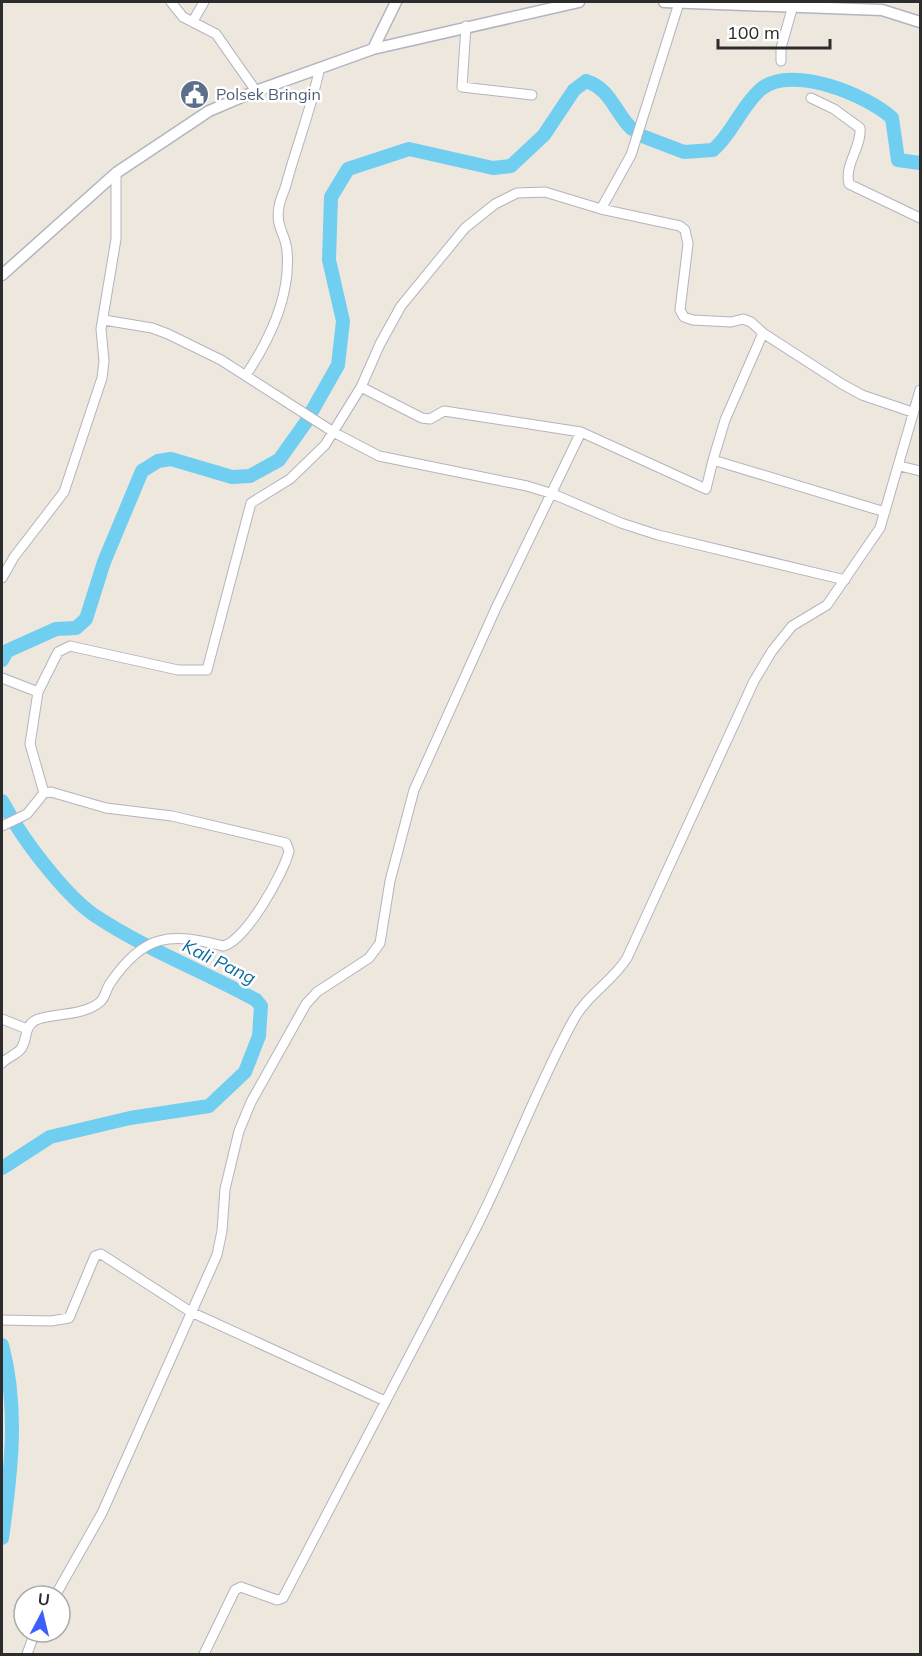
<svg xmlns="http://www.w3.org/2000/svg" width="922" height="1656" viewBox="0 0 922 1656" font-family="Mulish,sans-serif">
<rect width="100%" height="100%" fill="#eee7de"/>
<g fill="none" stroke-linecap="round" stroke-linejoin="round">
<path stroke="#70cef1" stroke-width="14" d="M642 136 684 152 713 150C733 133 741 106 761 89 792 64 867 95 892 118L898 160 920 163
M312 411 338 365 343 321 329 260 331 197 348 169 409 149 493 168 511 166 544 135 574 90 586 81C611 89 615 113 632 129
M2 660 7 651 56 629 76 628 86 619 104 562 142 471 158 461 171 459 232 477 250 476 279 460 306 422
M2 801 10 815
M2 1168 50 1137 130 1118 209 1106 245 1072 259 1036 261 1006 256 1000C203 971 145 949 94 915 68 897 33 852 16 825
M2 1345C19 1408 11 1474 2 1538"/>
<defs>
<path id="minor" d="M171 2 183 17 216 34 256 91
M193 21 204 2
M466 26 462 87 532 95
M781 61V48L794 2
M811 98 834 109 860 128C862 147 844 164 849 184L920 218
M601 209 631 155 679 3
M104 320 152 328 168 334 221 360 335 433 379 456 527 486 553 494 621 523 658 535 845 580
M763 333 725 420 713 460 885 512
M246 375C270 339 291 295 287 251 286 234 275 227 279 207 280 199 284 192 286 185 296 147 311 110 319 71
M361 387 422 418 430 419 444 411 581 432 706 489 713 460
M900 466 920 471
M2 578 14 557 64 492 102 378 104 361 101 329 116 239V173
M2 678 38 692 58 652 70 646 178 670H207L251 503 290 479 325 445 361 387 380 344 401 306 465 228 495 204 517 193 545 192 601 209 680 226 685 230 688 244 680 310 684 317 693 320 731 322 743 319 751 322 763 333 842 384 862 395 912 412
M38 692 30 744 44 793
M2 826 27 814 44 793 51 792 106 808 172 816 286 843 289 851C284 873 245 942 223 946 170 932 144 934 111 982 106 988 106 997 100 1002 83 1017 47 1013 34 1021 23 1029 28 1041 20 1050 15 1055 7 1058 2 1063
M2 1019 27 1029
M2 1320 51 1321 69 1318 95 1256 101 1254 191 1312 385 1401
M55 1596 102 1513 217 1255 222 1231 225 1189 239 1131 251 1102 306 1004 317 992 369 958 380 943 390 881 414 790 496 608 581 432
M27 1654 35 1632
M204 1654 235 1590 241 1587 277 1600 283 1598C346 1476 411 1354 474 1232 510 1162 536 1088 574 1019 588 994 613 981 627 958L754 681 772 651 792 626 827 605 880 528 920 390"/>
<path id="tertiary" d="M664 2 882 10 920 22
M373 49 396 2
M2 275 116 173 209 111 256 91 373 49 579 2"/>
</defs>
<use href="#minor" stroke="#b2b4c0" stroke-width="11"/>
<use href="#tertiary" stroke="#b2b4c0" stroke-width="13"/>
<use href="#minor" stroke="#fff" stroke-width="9"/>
<use href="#tertiary" stroke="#fff" stroke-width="10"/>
</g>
<defs>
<symbol id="civic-disc" viewBox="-11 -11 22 22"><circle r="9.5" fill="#5c6f8a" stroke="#fff"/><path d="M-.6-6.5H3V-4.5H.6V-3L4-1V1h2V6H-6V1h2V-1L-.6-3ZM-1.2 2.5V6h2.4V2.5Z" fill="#fff"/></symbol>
</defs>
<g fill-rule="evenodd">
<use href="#civic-disc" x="178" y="78" width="33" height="33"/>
</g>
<g text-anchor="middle" stroke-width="5" stroke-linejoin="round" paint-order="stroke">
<g font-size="16" fill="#4e5e75" stroke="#fff" text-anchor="start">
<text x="216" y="100">Polsek Bringin</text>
</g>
<g font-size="18" font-style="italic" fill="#0b6ca0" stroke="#fff">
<text transform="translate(219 962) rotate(26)" y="6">Kali Pang</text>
</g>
</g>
<rect width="922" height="1656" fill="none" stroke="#2c2c2c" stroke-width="6"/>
<g transform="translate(42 1614) rotate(7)"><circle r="28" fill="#ffffff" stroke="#ababab" stroke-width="1.5"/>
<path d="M0-4.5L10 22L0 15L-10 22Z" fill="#3c5ffd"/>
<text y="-9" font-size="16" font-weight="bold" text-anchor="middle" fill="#2c2c2c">U</text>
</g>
<path d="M718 39v9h112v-9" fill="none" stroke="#2c2c2c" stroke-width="3"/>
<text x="727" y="39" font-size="18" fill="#2c2c2c" stroke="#ffffff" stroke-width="4.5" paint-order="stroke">100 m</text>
</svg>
